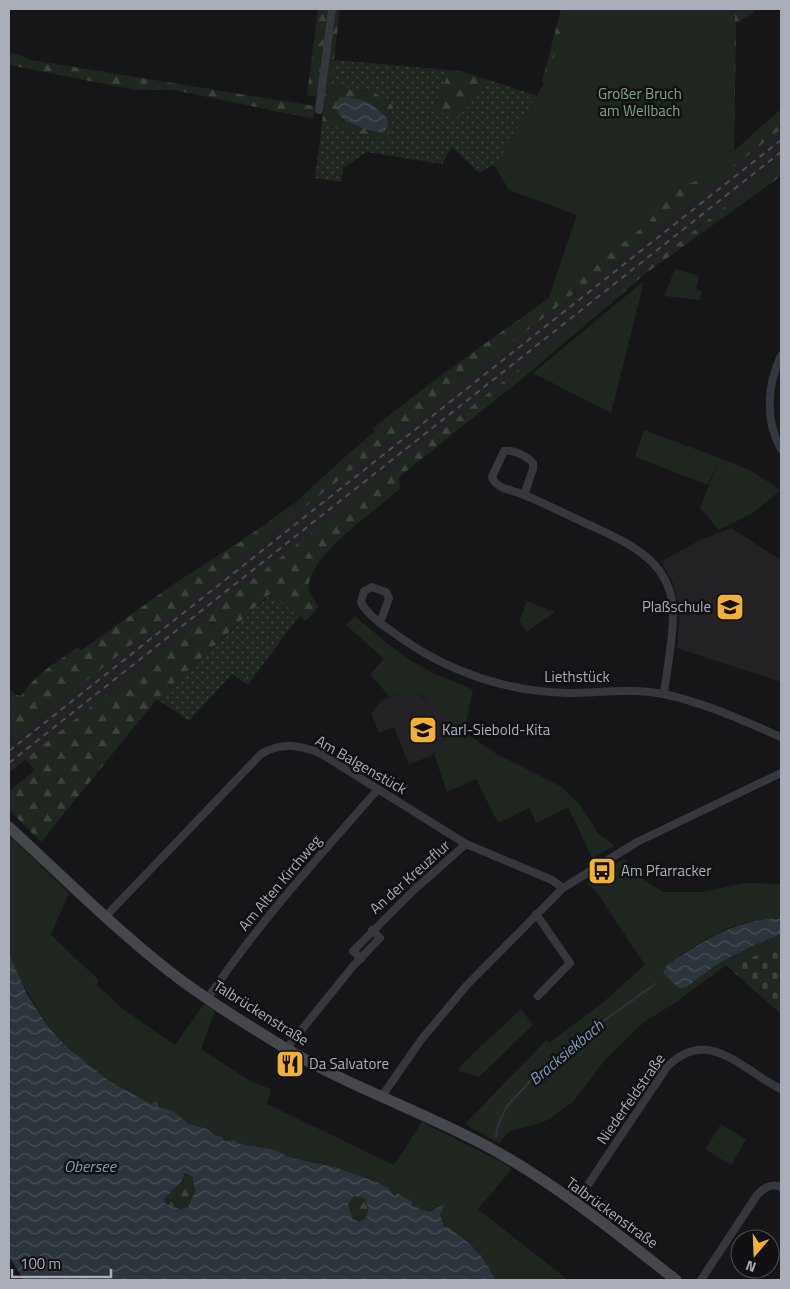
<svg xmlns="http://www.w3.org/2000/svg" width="790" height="1289" viewBox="0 0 790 1289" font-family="'Titillium Web',sans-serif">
<defs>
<pattern id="grass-dots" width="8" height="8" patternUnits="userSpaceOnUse" patternTransform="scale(1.25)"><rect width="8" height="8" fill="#1e261f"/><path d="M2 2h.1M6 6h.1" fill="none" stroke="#3c433d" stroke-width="1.8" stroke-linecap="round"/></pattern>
<pattern id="forest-firs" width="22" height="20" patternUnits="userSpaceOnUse" patternTransform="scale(1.25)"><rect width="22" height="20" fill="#1e261f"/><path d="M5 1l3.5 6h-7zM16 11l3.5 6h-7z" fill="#3c433d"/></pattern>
<pattern id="cemetery-stones" width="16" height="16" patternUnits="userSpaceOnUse" patternTransform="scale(1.25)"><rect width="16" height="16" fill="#1e261f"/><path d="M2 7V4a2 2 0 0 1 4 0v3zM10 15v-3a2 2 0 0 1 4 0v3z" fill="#3c433d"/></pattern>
<pattern id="water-waves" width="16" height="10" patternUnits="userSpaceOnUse" patternTransform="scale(1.25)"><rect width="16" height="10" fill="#2c353c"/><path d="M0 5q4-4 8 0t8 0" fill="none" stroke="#485056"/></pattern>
</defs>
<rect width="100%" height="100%" fill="#161618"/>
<path fill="#222225" d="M781 113V162L9 773V735L80 651 171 586 266 524 296 502 350 452 408 404 621 254Z
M731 528 781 560V682L677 648 679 616 677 599 673 583 663 565 664 560 696 542Z
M410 692 433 702 454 727 434 754 409 765 394 727 379 733 371 713 382 700Z"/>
<path fill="url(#grass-dots)" d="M334 60 450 70 433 109C458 103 475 105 486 79L538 96 504 158 479 173 452 147 442 164 367 152 343 168 341 182 315 178 322 124 387 140 392 106 374 92 331 85Z
M271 594 299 616 248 685 232 674 189 721 157 699Z"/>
<path fill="url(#forest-firs)" d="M318 9H328L317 97 307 95Z
M334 9H340L331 85 374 92 393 106 387 141 322 124Z
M561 9H755V12L736 23 734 151 781 109V129L9 742V688L16 695 21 696C35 674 57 662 78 647L81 651 171 586 235 546 296 502 375 431 373 429 377 425 437 378 549 298 577 215 492 165 504 158 545 84 542 82Z
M9 53 18 54 31 60 315 106 314 119 174 90H135L9 65Z
M450 70 461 71 486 79 480 93 469 100 458 119 433 109Z
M781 162V176L645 274 530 372 399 477 400 489C378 508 313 554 309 583 307 592 314 600 319 607L306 621 270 594 157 699 41 842 9 810V791L35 770 25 759Z
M185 1173 192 1177 195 1191 188 1207 180 1209 166 1204 164 1199 181 1182Z
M353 1196 365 1199 368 1209 366 1218 359 1222 353 1219 347 1204Z"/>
<path fill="url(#cemetery-stones)" d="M781 945V1014L728 967Z"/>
<path fill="#1e261f" d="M567 9H735L734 152 704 178 667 192 649 222 588 271 549 298 577 215 509 190 496 169 498 161 550 73Z
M675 269 699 276 696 289 702 291 700 300 664 296Z
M644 281 611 413 533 373Z
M644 430 720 458 708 485 635 457Z
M720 458 751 471 781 490 751 514 719 530 700 508Z
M527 601 555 612 527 632 519 621Z
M355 616C379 637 407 661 437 675 449 680 462 684 473 690L464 732 497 754 562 787 581 806 598 833 615 846 592 858 568 807 536 823 529 808 498 823 476 779 447 792 434 754 454 727C433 703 426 687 390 697L388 695 370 674 384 659 346 625Z
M9 835 69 893 51 935 99 980 97 985 123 1009 175 1045 204 1004 215 1011 201 1049 252 1082 271 1089 267 1104 394 1165 422 1122 502 1162 512 1169 478 1209 568 1280H496L482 1257 469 1243 447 1226 445 1228 440 1215 445 1204 429 1212 411 1205 412 1202 397 1193 396 1196 377 1182 335 1167 292 1158 275 1150 237 1143 231 1140 225 1141 222 1137 214 1135 209 1131 189 1124 173 1111 158 1107V1102L151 1104 109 1081 67 1047 49 1028 18 976 9 954Z
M624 859 640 878 663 892H702L744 883 781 884V919C744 916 706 937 677 958L693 983 696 978 742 950 781 934V945L728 967 725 966 675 1003 644 1022 605 1060 573 1102 544 1122 509 1132 499 1143 465 1124 546 1040 549 1043 602 1003 645 965 598 894 587 882Z
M521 1009 533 1025 479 1077 459 1071 460 1066Z
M721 1124 746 1140 731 1165 705 1149Z"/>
<path fill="url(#water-waves)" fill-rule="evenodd" d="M340 97C360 96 374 104 387 118L388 125 384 133H381C366 129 324 120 340 97Z
M767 919H781V934C754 945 729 956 705 973 696 978 690 989 679 988L663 973 667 965C703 942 724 925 767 919Z
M9 954 27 994 49 1028 67 1047 109 1081 151 1104 156 1101 158 1102V1107L173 1111 189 1124 207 1129 214 1135 222 1137 225 1141 234 1140 237 1143 275 1150 292 1158 335 1167 377 1182 388 1188 395 1196 397 1193 413 1202 411 1205 429 1212 445 1204 440 1215 445 1228 447 1226 469 1243 482 1257 496 1280H24L9 1257ZM185 1173 192 1177 195 1191 188 1207 180 1209 166 1204 164 1199 181 1182ZM354 1196 365 1199 368 1209 366 1218 359 1222 353 1219 348 1204Z"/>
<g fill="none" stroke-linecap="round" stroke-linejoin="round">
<path stroke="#2c353c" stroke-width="2" d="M496 1137 498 1125 507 1106 533 1078 580 1038 655 984"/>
<path stroke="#37383d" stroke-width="8" d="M319 110 332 9
M781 356C767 385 765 421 781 449
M524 495 533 469V463C527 456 513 449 504 451L492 477C496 489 513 490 524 495 544 503 563 513 583 522 625 542 673 559 673 614 673 641 667 668 664 694
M380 623 389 598 386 592 372 587 364 591 361 602C368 617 388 628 401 638 449 672 508 692 568 693 600 693 631 688 663 694 703 702 744 721 781 737
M536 914 570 963 538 996
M106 916 261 754C281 742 299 745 320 753L466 844 552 880 563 888
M361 959 353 951 415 889 466 844
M208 998C258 923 319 857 378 789
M286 1049 354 965 380 938 372 930
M382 1096 421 1040 467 985 563 888 637 842 781 773
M575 1204 667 1067C708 1025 742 1070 781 1089
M701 1280 757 1195C764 1188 771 1183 781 1187"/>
<path stroke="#45474d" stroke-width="11" d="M9 827C61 875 113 927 169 971 205 999 246 1024 285 1048 346 1085 416 1109 479 1142 550 1179 614 1231 676 1280"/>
<path stroke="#4a4c52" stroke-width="2" stroke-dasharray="6 5" stroke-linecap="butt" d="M9 751 781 140
M9 763 781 152"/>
</g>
<defs>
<symbol id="school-square" viewBox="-11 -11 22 22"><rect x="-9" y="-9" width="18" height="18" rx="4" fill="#f2b134" stroke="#111113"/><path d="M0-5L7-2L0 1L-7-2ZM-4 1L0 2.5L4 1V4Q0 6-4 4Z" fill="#111"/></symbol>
<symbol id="bus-square" viewBox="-11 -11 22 22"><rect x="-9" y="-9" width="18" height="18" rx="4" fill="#f2b134" stroke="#111113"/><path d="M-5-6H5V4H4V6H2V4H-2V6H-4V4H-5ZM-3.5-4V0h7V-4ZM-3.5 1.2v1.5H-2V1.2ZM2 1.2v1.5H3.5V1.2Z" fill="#111"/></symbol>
<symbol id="restaurant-square" viewBox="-11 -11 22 22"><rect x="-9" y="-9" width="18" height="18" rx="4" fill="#f2b134" stroke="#111113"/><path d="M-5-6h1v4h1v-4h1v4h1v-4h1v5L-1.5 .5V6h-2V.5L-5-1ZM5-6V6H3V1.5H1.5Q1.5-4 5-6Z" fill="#111"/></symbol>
</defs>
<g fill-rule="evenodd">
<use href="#school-square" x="714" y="591" width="32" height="32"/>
<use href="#school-square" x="407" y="714" width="32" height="32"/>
<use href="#bus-square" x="586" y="855" width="32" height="32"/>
<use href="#restaurant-square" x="274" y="1048" width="32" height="32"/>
</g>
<g text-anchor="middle" stroke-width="5" stroke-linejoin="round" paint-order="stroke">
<g font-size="15" fill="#7fa381" stroke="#111113">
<text x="640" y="99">Großer Bruch<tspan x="640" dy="17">am Wellbach</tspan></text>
</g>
<g font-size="15" fill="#a8adb8" stroke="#111113" text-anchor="start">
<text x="711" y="612" text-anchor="end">Plaßschule</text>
<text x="442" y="735">Karl-Siebold-Kita</text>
<text x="621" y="876">Am Pfarracker</text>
<text x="309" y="1069">Da Salvatore</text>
</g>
<g font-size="15" fill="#a8adb8" stroke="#111113">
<text x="577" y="682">Liethstück</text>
<text transform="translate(361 765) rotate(30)" y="5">Am Balgenstück</text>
<text transform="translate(410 877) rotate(-42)" y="5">An der Kreuzflur</text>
<text transform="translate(280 883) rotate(-50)" y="5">Am Alten Kirchweg</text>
<text transform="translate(261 1013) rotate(32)" y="5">Talbrückenstraße</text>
<text transform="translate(631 1099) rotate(-55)" y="5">Niederfeldstraße</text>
<text transform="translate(612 1213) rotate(36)" y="5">Talbrückenstraße</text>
</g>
<g font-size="16" font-style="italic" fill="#7f9bb3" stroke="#111113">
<text transform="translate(566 1052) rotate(-40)" y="6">Bracksiekbach</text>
<text x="90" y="1172">Obersee</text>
</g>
</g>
<rect width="790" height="1289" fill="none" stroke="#a8adb8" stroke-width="20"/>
<g transform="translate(755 1254) rotate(199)"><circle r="24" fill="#111113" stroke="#4d4f55"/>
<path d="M0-4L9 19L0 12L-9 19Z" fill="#f2b134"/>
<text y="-8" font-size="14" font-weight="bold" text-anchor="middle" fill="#a8adb8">N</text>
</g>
<path d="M12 1269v8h99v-8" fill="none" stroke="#a8adb8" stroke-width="2.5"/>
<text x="20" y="1269" font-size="15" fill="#a8adb8" stroke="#111113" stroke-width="4" paint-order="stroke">100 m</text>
</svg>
